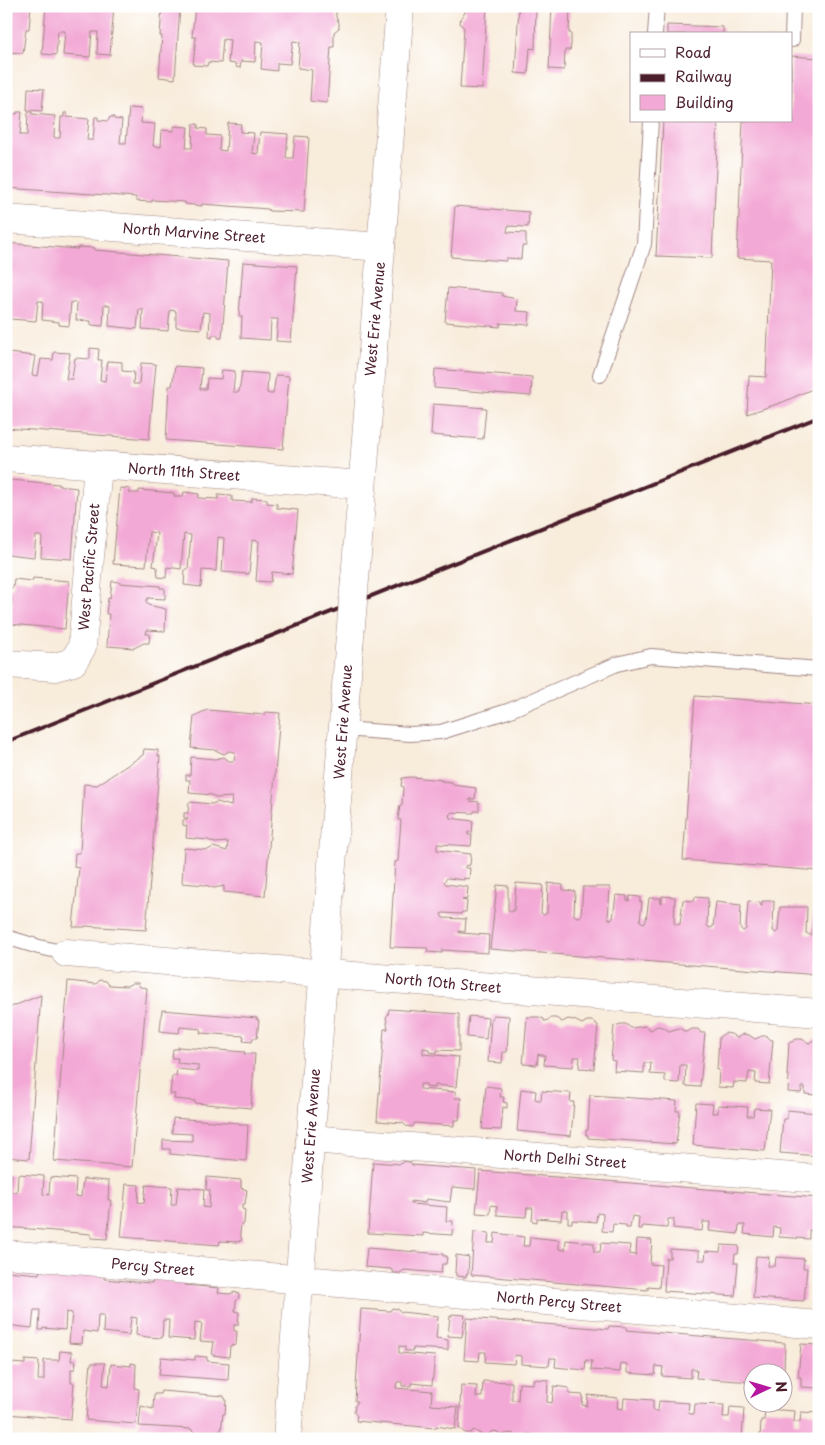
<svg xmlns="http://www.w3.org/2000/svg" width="825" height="1445" viewBox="0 0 825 1445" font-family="'Playpen Sans',sans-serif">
<rect width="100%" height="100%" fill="#fff"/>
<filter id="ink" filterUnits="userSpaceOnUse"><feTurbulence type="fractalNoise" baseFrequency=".02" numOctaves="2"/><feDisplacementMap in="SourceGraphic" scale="10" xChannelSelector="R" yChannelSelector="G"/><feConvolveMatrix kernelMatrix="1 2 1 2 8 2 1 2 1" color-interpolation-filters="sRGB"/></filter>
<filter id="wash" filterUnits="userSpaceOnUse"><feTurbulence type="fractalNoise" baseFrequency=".0096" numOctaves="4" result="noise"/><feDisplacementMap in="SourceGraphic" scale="20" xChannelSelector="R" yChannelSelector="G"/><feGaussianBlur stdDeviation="1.12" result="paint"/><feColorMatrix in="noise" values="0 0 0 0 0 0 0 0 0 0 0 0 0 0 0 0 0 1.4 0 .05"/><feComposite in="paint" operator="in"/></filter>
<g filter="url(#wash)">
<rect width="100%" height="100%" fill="#f8ecdb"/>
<g id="blocks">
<path fill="#f3a9d5" d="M6 6H31L29 29H26L23 53 6 52Z
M46 6H114L110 55 97 54 98 32H92L90 57 63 55 65 31H58L56 55 42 54Z
M162 6H180L175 79 159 77 162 36H160Z
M195 6H336V17L339 23V28L334 32V47H331L327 103 310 101 312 70 298 68 300 42 293 41 290 64 277 63V71L261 69 263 42 256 41 255 62 241 61 240 68 236 67V64L228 63 230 40 223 39 221 63 208 62 207 66 193 65 196 37H192Z
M465 6H487L482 89 460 88 464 28 460 23 461 17 465 13Z
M519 6H536L535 49 530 48 528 74 515 73Z
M552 6H570L569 33H571V45L570 50H565L564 70 549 69Z
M667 25 723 27V34H667Z
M791 56 819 58V386L783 402 747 414 749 376 766 377 771 260 737 258 743 121H791Z
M28 88 44 89 42 111 27 110Z
M129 108 142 109 141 123 155 124 153 146 161 147 162 130 174 131V126L188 127 186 148H192L193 124H198V128L207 129V135L220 136 219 150 226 151 228 123 241 124 240 132 254 133 252 153 258 154 260 132 288 134 286 158H293L295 136 309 137 304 212 269 211 268 209 202 204V206L185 204V202L152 200V202L136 201V197L6 188V113L17 114V112H22L20 135H27L28 112H32V114L55 116 54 137 56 138H60L61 117H64V113H67V117L89 119 87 140H93L95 117H98V120L108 121 110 117H114V119L122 120 120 143H126Z
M663 121H718L712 258 656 256Z
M455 206 529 212 528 227 508 226 507 232 526 233V246H522L521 259 506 258V261L451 257Z
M6 243 78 249V247L95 248V250L228 261 222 338H218V335H212V338L209 337 210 313 203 312 201 329 176 327V311L170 310 168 331 142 329 143 309H139L137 329 109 326 110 306 107 305H104L103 326 91 325V321L76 320 77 303 71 302 69 326 59 325V322L42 320 43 301H38L36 321 10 319 9 298H6Z
M243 262 297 266 291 342 276 341 278 319H271L270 340 241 338 242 316H239Z
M448 288 502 293V296L517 299 516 311 530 312 529 325 500 323V327L445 322Z
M90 348 99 349 98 360H102L100 380 105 381 108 361 122 362V371L134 372 133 384H139L141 363 156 364 149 439 6 428V356H8L9 353 35 356 32 375 38 376 41 359 53 360 54 352 70 353 66 379H72L75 358 90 359Z
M175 366 202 368 200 389H206L207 378 221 379 222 370 235 371 233 392H239L242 372 268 374 267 393 270 394H273L276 375 289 376 283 449 166 440 169 386H172Z
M435 369 532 377 531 396 434 388Z
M433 404 486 408 483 439 431 435Z
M10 480 59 484V486L77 488 72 559 41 557 42 536H36L34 557 7 554 9 534H6V482L10 483Z
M120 488 130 489 129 493H139V490L174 493V496L183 497 184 492 199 494 198 498 218 499V495L232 496V501L252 502V498L267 499V503L277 504V508L298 510 292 574 272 572 271 582 256 581 259 541 252 540 249 574 222 572 224 538 218 537 216 571 202 570 201 587 184 585 185 569H188L191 535 184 534 181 569 167 567 166 578 158 577 157 567 153 566 157 533 149 532 146 566 113 564Z
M33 578 69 581 65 629 10 624 12 598 8 597V587L13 588 14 579 32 581Z
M112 581 119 582V583L160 586V588H164L165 589V599L148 598 146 601 148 605 166 609 165 631 147 630 146 634H150L149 643H144L134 648 107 646 109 614H106L108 598 110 599Z
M695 696 819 705V871L683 860Z
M207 710 265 715V712L280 713 265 896 224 892V886L214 888 205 885 182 883 184 848 208 850 213 847 227 851 228 842 215 843 208 840 186 838 187 826 183 825V820H187L188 818H184V813H188L189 802 212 804 217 802 231 806 232 797 216 798 212 795 189 793 190 780H186V775H190L191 757 215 759 224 757 229 761H234L235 752 229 751 224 754 215 750 191 748 194 716Z
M144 749 158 750V756H160L146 930 85 926V927H73L79 868 74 867 75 853H80L84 784 97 785 143 755Z
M412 777 442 780 441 781 452 782 453 785 476 788 475 799H470V801L479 802V811H474V813H470L452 812 449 815 450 818 473 821 472 833 468 832V835H472L471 846 437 844V850L471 854 470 865 465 866V868H470L469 879 464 878V880L447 878 444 882 446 884 468 887 467 899 462 900 467 901 466 912H462L461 914 443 913 441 914 443 918 466 919 465 932 459 931 460 933 489 935 488 953 442 950V953L427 952 428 948 390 947 395 862 398 861 401 820H398L400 805H402L403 787 401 786 402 778Z
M516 883 543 885 541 913 544 915 547 913 548 883 563 885V890L575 891 574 915 577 917 581 916 583 887H610L608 918 611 920 613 918 616 895 627 896V900L629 901 630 896 640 897V902H642L640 921 644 923 646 921 649 898H661L660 903H662V896L675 897 674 923 677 925 680 924 683 900 694 901 695 897 708 898 707 926 710 928 713 927 716 902 741 905 740 928 743 931 746 929 748 901 760 902V905L762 906V901H774L773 931 776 933 778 931 780 907H807L806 933 810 935 812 934 814 905 819 906V975L490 949 497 885 508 886V910L511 912 514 910Z
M100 980 106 981 109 985 127 986 132 983H138L140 987 147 988 132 1167 54 1161 68 981 96 984Z
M41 995 29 1159 6 1157V1009Z
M389 1009 459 1014V1051L437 1050V1053L429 1052V1049L423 1048V1054L459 1057 456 1087 435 1085V1088L426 1087V1084H420V1089L456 1092 455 1098H461L459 1120H454V1126L415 1123 412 1127 406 1126 403 1123 377 1121 384 1029H388L386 1017 388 1015Z
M162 1010 257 1018V1020H259L257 1038H253L252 1042 243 1041 244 1036 200 1033 201 1029 180 1027 179 1033 160 1031Z
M493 1015 509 1016 507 1052H503L502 1063 488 1062 491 1018H493Z
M469 1016 488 1018 486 1039 467 1037Z
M527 1017H539L544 1019V1021H546L551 1018H556L562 1022 568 1019 574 1020 582 1024 587 1021H592L598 1025 594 1069 579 1068 580 1057H574L573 1067 544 1065 545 1055H542L538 1054 537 1065 523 1064Z
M621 1024H626L631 1028 645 1026 651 1030 657 1026 663 1027 669 1031 679 1028 686 1032 692 1029H698L701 1033H705L700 1087 685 1086 686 1065H680L679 1083 665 1082V1075L650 1074 651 1063H644V1073L614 1071 615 1061 611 1060 614 1026Z
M725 1033 731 1034 737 1038 744 1034 749 1035 755 1039 762 1036H767L771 1040H773L769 1084 755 1083 756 1073 749 1072 747 1083 734 1082 733 1088 718 1087 719 1070H717L719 1037Z
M796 1039H802L809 1043 814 1040H819V1081L816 1095 805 1094V1087H802L801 1093 788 1092 789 1075H787L789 1042H792Z
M178 1047 245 1052 244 1054H255L251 1108 195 1103V1101L174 1099 175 1094H170L172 1076H176L177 1069 198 1071V1065L177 1063 178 1058H172L173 1049H178Z
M486 1086 501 1088 500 1097H504L503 1102 507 1103V1108L503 1107 501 1130 482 1129Z
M521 1089 536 1091 535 1099 538 1100H541L542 1091 571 1093 570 1102H574L571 1136 517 1131Z
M590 1095 677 1101 676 1111H680L676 1144 588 1138V1135H586V1130H588Z
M696 1103 713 1104 712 1113H718V1105L748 1107 747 1116H753L754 1108 770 1109 765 1151 693 1145Z
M788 1110 817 1113 816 1121 819 1122V1156L780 1153 783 1119H787Z
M173 1118 239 1123V1125H248L246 1161 170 1154V1149H163V1140L192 1141V1134L172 1133Z
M404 1161 410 1162 412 1165 476 1170 475 1189 452 1187 450 1202 426 1199 425 1203 411 1201V1204L447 1207 446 1221H453L452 1235 423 1233V1236L368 1233 373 1162 400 1164Z
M480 1171 819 1198V1240H814L815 1231 809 1230V1239L779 1237 780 1228 774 1227 773 1237 744 1234 745 1225H739L738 1234 709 1231 710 1222H703L702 1231 673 1228 674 1219H668L667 1228 643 1226 642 1229H638L639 1217 632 1216 630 1228H626V1225L613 1224 612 1232 602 1231 603 1214 597 1213 596 1222 572 1220V1223H568V1211H562L561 1220 537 1218V1222L532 1221 533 1208H527L526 1217 497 1215V1206L491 1205 490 1214 476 1213Z
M6 1174H12L10 1192H17L18 1174 44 1176 43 1194 49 1195 50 1177 76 1179 75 1196 81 1197 83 1179 109 1181 108 1200H111L107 1239 91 1238V1234L6 1227Z
M207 1177 241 1180V1188L247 1190 245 1204H242V1209L245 1210 244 1224H241L240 1233 242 1240 237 1242 220 1241 219 1245 121 1237 126 1184 139 1185 138 1202 144 1203 146 1185 172 1187 171 1205H176L178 1187 204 1189 203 1207 209 1208 210 1190H206Z
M474 1232 489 1233 488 1243H494L495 1233 524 1237 523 1246H529L530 1237 559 1240V1249L565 1250 566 1240 594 1243V1252H600L601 1243 630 1245 629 1254 636 1255 637 1239 652 1240 650 1264 661 1265 659 1288 648 1287V1290L471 1275Z
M721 1245 739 1246 738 1254H735L734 1263H738L735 1296 664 1291 666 1258H670V1249L699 1251V1260H705L706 1251 720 1252Z
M367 1248 443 1254V1256H447L446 1264H442L441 1273 404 1270 400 1273H394L391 1269 365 1267Z
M456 1255 469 1257 468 1274H466V1277L456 1276V1273H455Z
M756 1256 769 1257 768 1266H775L776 1257 804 1259 803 1268H807L804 1301 753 1298Z
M40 1270 104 1275V1279L137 1282 152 1283V1279L186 1282 185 1285 219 1288 218 1293 230 1294 235 1292 239 1294V1298L236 1301 235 1311 239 1312 238 1325H234V1331H237L236 1345 230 1346 229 1357 212 1355 214 1342 200 1341 202 1323 195 1322 194 1340 168 1338 169 1320H163L162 1338 147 1337 136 1335 137 1318 131 1317 129 1335 103 1332 104 1315H98L97 1333 83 1331 82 1344 69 1343 72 1313 66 1312 65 1330 43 1328V1330H39L40 1310H34L32 1328 6 1325V1271L39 1274Z
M392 1308 398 1309 401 1312 438 1316 436 1338 448 1340V1350L413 1348V1351H405V1347L399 1346V1353L435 1356 432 1385 411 1383V1386H402V1382H397L396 1388 432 1391 431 1405 458 1407 455 1429 436 1426 435 1428 356 1421 357 1416 354 1412 355 1406 358 1401H355L361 1309 390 1311Z
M452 1314 465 1315 462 1337 448 1336 450 1316H452Z
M467 1318 608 1329 609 1326 627 1327 626 1330 785 1343 784 1372H752V1382L696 1378 697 1369H691V1378L662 1376 663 1367 656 1366 655 1375 627 1373V1364L621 1363 620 1372 591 1370 592 1361 586 1360 585 1370 555 1367 556 1358H550L549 1366 521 1364V1356L515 1355 514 1364 485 1362 486 1352H480L479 1361 464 1360Z
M801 1344 819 1345V1388L801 1387V1377H798Z
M60 1351 72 1352 71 1361H76L75 1369H71V1383H74L71 1419 6 1414V1378H10L11 1363 25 1364V1360L39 1361 38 1380H44V1360H59Z
M195 1356 207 1357V1361L229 1363 228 1380 159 1375 161 1357 195 1360Z
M91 1363H105L103 1385 109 1386 111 1364 131 1366V1363L136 1364 135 1388 139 1389 136 1424 86 1420Z
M533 1379 548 1380 547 1402 552 1403 554 1386 569 1388V1394L583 1395 582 1405 587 1406 588 1395 618 1398 617 1408 623 1409 624 1398 653 1400V1411H658L659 1401 689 1403 688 1413 691 1414H694L695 1404 724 1405 723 1417H729L730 1407 744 1408 742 1439H569L562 1437 560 1439H551L549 1436H544L541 1439H535L532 1434H527L523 1437H518L512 1433 501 1435 498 1432 492 1431 488 1435H482L474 1430 470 1433H465L459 1428 461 1385 477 1386 476 1397H482L483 1381 512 1382V1400H518L519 1383 533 1384Z
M161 1391 224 1396V1398L226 1399 225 1414H223L221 1431H205L200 1434 195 1433 191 1429 139 1426 141 1406 153 1409 154 1394H160Z
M765 1409 795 1411 794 1422H800L801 1412 819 1413V1439H760L761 1420H764Z"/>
</g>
</g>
<g filter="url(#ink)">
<use href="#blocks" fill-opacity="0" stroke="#a18683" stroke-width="1"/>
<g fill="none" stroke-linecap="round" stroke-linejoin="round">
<defs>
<path id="lane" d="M655 34 657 6
M792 40 793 6
M600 375 644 244 651 121
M343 729 410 734 441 732 508 711 617 664 651 656 819 669
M6 937 39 947 66 953"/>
<path id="street" d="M6 219 381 247
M6 458 362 485
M6 664 55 667 73 662 82 647 98 466
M66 953 819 1013
M310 1139 819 1179
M6 1254 819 1325"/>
<path id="secondary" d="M355 579 400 6
M287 1439 349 648"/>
</defs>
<use href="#lane" stroke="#a18683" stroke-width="16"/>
<use href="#street" stroke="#a18683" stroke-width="29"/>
<use href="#secondary" stroke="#a18683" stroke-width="29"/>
<use href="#lane" stroke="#fff" stroke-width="14"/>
<use href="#street" stroke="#fff" stroke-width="28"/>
<use href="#secondary" stroke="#fff" stroke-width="28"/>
<path stroke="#4a1f2b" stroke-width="4" d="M6 742 819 417"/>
<defs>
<path id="secondary-bridge" d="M349 648 355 579"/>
</defs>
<use href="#secondary-bridge" stroke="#a18683" stroke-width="29" stroke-linecap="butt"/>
<use href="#secondary-bridge" stroke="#fff" stroke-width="28"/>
</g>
</g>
<g text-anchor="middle" stroke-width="4" stroke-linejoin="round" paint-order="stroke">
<g font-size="14" fill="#4a1f2b" stroke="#fff">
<text transform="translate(194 233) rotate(4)" y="5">North Marvine Street</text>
<text transform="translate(375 319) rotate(-85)" y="5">West Erie Avenue</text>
<text transform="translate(184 472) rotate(4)" y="5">North 11th Street</text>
<text transform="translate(89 567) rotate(-85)" y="5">West Pacific Street</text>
<text transform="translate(343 722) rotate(-86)" y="5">West Erie Avenue</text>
<text transform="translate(443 983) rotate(5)" y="5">North 10th Street</text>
<text transform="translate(311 1126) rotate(-86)" y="5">West Erie Avenue</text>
<text transform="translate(565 1159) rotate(4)" y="5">North Delhi Street</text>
<text transform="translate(153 1267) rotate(5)" y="5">Percy Street</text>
<text transform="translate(559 1302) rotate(5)" y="5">North Percy Street</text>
</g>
</g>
<rect width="825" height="1445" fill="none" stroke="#fff" stroke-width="25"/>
<rect x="630" y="32" width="162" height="90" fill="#ffffff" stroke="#b7a5aa"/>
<rect x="640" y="49" width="25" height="8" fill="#ffffff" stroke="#b7a5aa"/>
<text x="675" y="58" font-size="15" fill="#4a1f2b">Road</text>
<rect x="640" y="74" width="25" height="8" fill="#4a1f2b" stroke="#b7a5aa"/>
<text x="675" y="82" font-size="15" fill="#4a1f2b">Railway</text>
<rect x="640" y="95" width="25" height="15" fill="#f3a9d5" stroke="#b7a5aa"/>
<text x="675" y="108" font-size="15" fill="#4a1f2b">Building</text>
<g transform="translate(768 1388) rotate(85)"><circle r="24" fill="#ffffff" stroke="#b7a5aa"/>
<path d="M0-4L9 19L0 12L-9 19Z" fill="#b5179e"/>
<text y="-8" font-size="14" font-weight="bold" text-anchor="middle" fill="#4a1f2b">N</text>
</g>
</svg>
